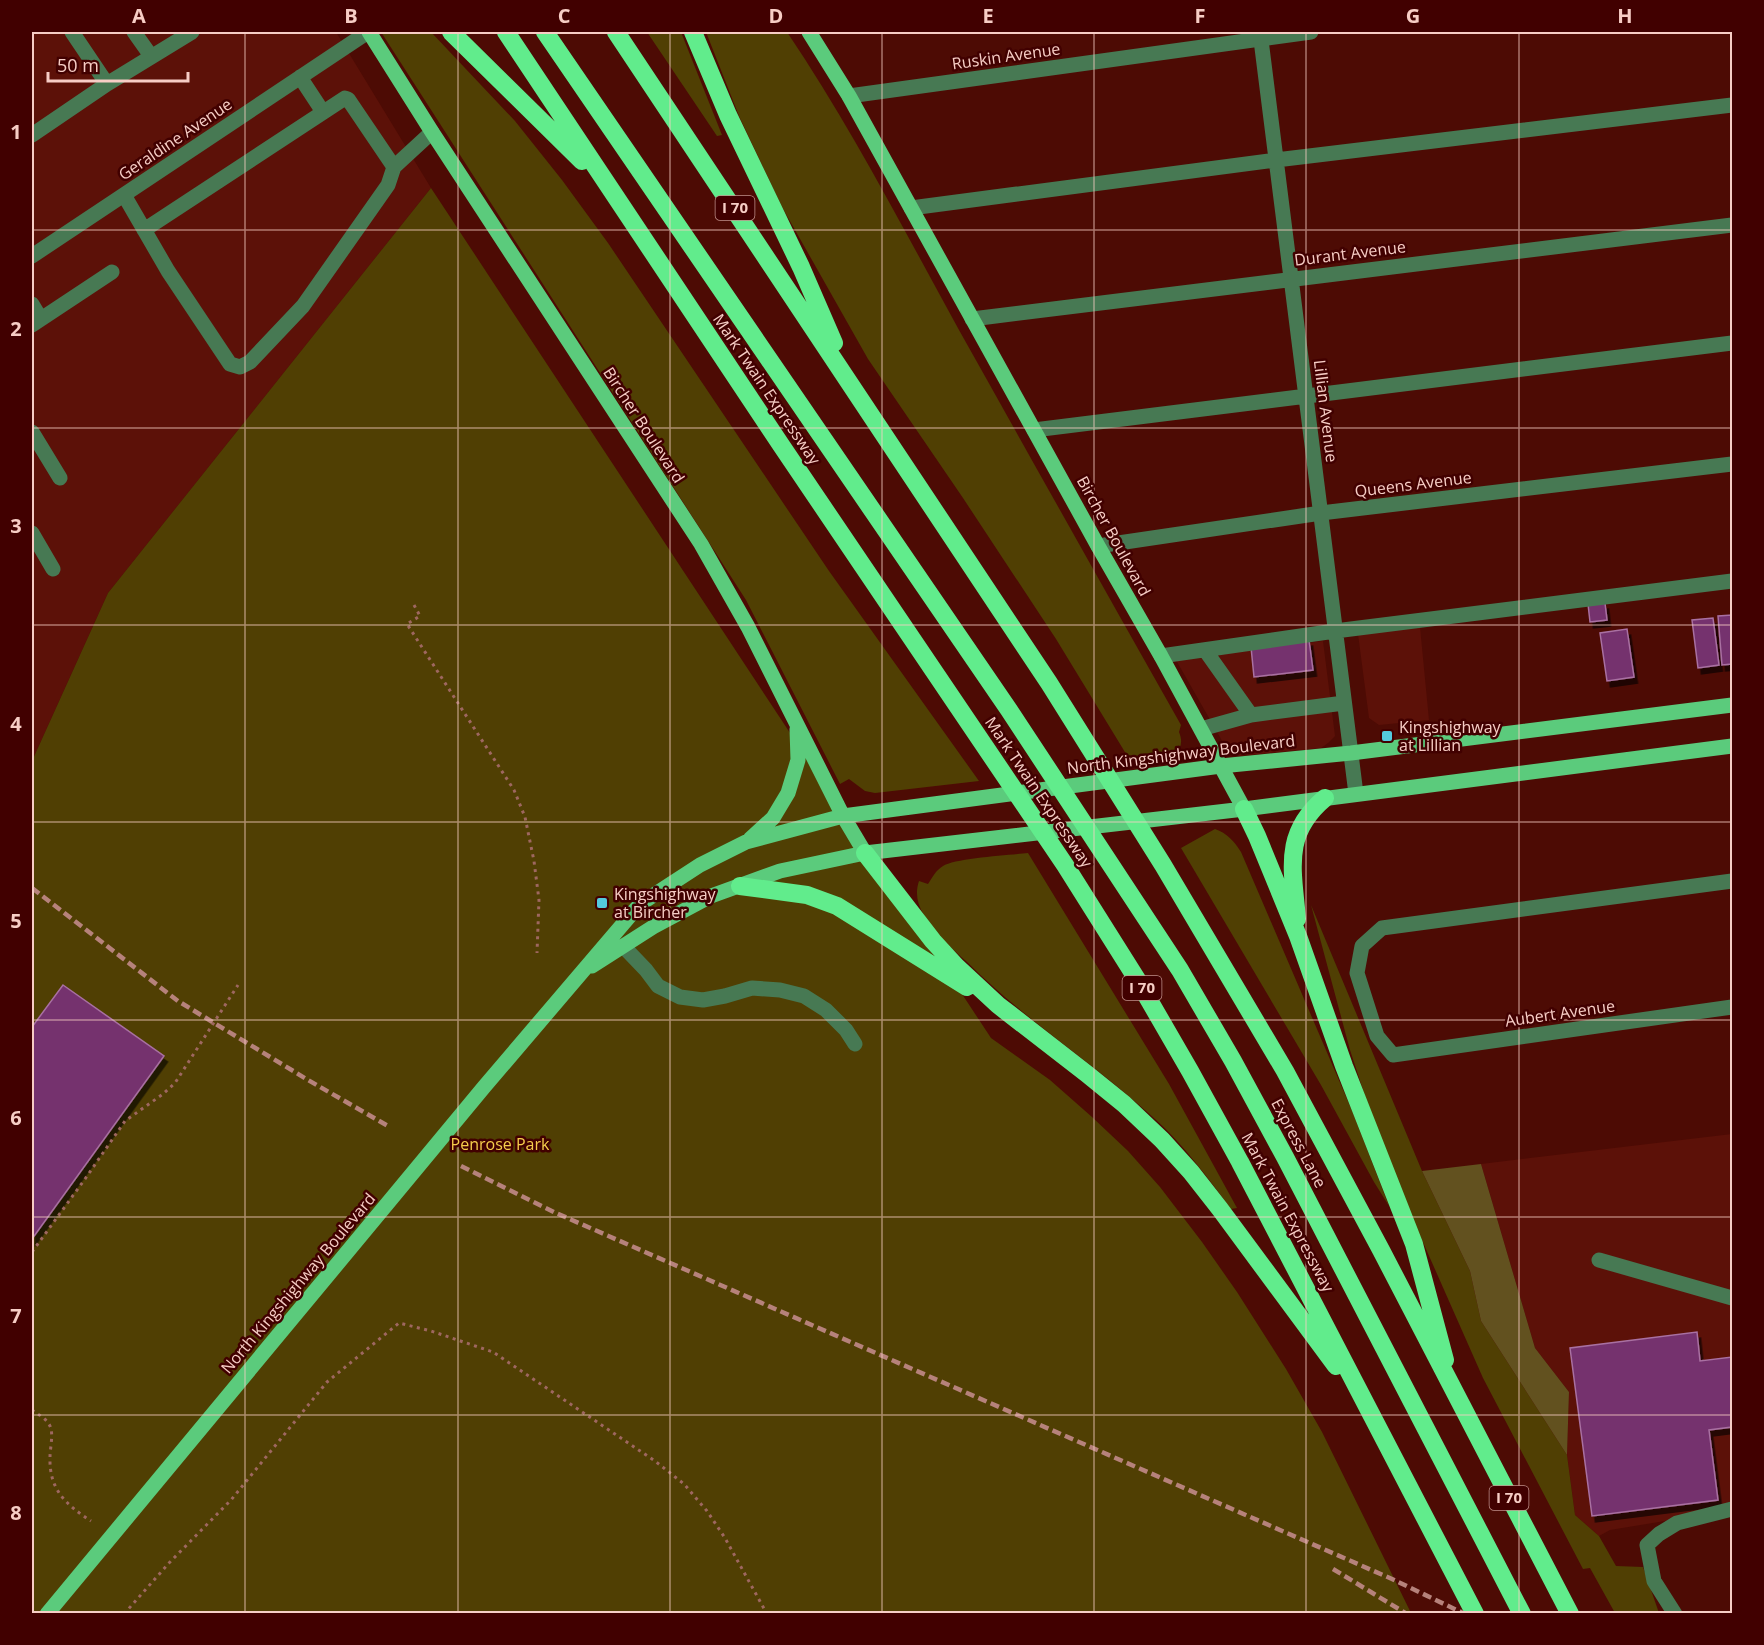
<svg xmlns="http://www.w3.org/2000/svg" width="1764" height="1645" viewBox="0 0 1764 1645" font-family="'Open Sans',sans-serif">
<defs>
<filter id="shadow"><feDropShadow dx="3.5" dy="6" stdDeviation="0" flood-color="#0009"/></filter>
</defs>
<rect width="100%" height="100%" fill="#4d0b04"/>
<path fill="#5c1108" d="M32 32H336L431 188 108 593 32 761Z
M1420 627 1429 720 1379 725 1369 718 1358 634Z
M1323 641 1335 736 1328 743 1321 748 1239 756 1231 752 1225 746 1176 660Z
M1732 1134V1510L1610 1530 1599 1536 1575 1515 1567 1455 1569 1392 1535 1348 1481 1164Z"/>
<path fill="#503f03" d="M381 32H431L515 121 562 180 608 243 829 571 979 781 875 793 865 791 849 779 840 784 746 600Z
M647 32H681L722 135 717 136Z
M706 32H787C851 127 904 230 959 330 1033 462 1107 594 1181 725L1179 732C1191 761 1149 760 1131 762L1056 639 963 498 868 359 782 207 739 116Z
M431 188 991 1038 1050 1080 1092 1117 1128 1151 1160 1187 1202 1242 1237 1292 1286 1369 1322 1432 1411 1613 32 1614V761L108 593Z
M1215 829C1227 833 1234 841 1241 852L1353 1113 1389 1206 1374 1182 1321 1085 1181 848Z
M1028 853 1169 1084 1237 1208 1231 1209C1208 1178 1184 1145 1155 1119 1095 1064 1025 1020 967 962 951 948 935 933 924 915 917 904 915 893 919 881L928 884C932 878 936 870 943 866 955 858 1011 855 1028 853Z
M1311 905 1422 1171 1470 1271 1481 1321 1567 1455 1575 1515 1599 1536 1616 1566 1643 1567 1659 1613H1615L1590 1568 1583 1569 1483 1378 1403 1197 1365 1096 1350 1050Z"/>
<path fill="#62511f" d="M1481 1164 1535 1348 1569 1392 1567 1455 1481 1321 1470 1271 1422 1171Z"/>
<path fill="#74336e" stroke="#a970a2" stroke-width="1.5" filter="url(#shadow)" d="M1605 603 1607 620 1590 622 1588 604Z
M1732 615V664L1722 665 1718 616Z
M1713 618 1719 665 1698 668 1692 620Z
M1627 629 1634 677 1607 681 1600 633Z
M1309 640 1313 670 1254 677 1251 647Z
M63 985 164 1056 32 1239V1027Z
M1697 1332 1700 1361 1732 1357V1427L1709 1430 1718 1500 1592 1516 1570 1348Z"/>
<g fill="none" stroke-linecap="round" stroke-linejoin="round">
<path stroke="#9e6760" stroke-width="3" stroke-dasharray="3 4.5" stroke-linecap="butt" d="M414 605 420 616 407 624 514 790 525 817 534 861 539 900 537 953
M32 1252 85 1179 125 1121 163 1094 175 1083 238 985
M32 1410C39 1415 49 1420 51 1429 53 1437 50 1449 50 1457 49 1489 65 1504 91 1521
M124 1614 169 1563 231 1500 327 1382 399 1323 431 1331 493 1352 655 1461 684 1484 707 1511 725 1538 767 1614"/>
<path stroke="#477953" stroke-width="15" d="M72 32 107 84 192 32
M134 32 151 56
M1260 32 1356 794
M300 77 323 112
M849 96 1311 32
M32 135 107 84
M394 167 432 132
M124 195 168 271 230 364 240 367 250 362 303 306 388 185 394 167 348 99 345 98 144 230
M911 208 1276 160 1732 105
M32 256 368 32
M32 304 41 319
M972 319 1732 225
M32 325 112 272
M1034 430 1732 343
M32 432 60 478
M32 533 53 569
M1098 546 1321 513 1732 464
M1205 650 1251 715
M1161 656 1335 631 1732 581
M1201 729 1251 715 1344 703
M1732 881 1382 928 1362 946 1357 973 1377 1036 1393 1055 1732 1007
M623 946 646 970 658 986 680 997 703 1000 725 996 752 988 780 990 804 996 826 1010 846 1030 855 1044
M1599 1260 1732 1298
M1675 1614 1654 1581 1647 1545 1659 1534 1677 1523 1732 1509"/>
<path stroke="#5bcb7c" stroke-width="15" d="M369 32 432 132 701 544 748 627 843 816 865 853
M809 32 849 96 1098 546 1161 656 1244 809
M750 839 773 818 788 793 798 760 797 729
M592 966 653 927 711 896 780 871 865 853 1244 809 1732 746
M47 1614 484 1087 640 904 700 865 746 842 843 816 1221 766 1351 753 1732 705"/>
<path stroke="#61ec8c" stroke-width="18" d="M451 32 582 161
M506 32 781 445 1065 865 1138 981 1190 1071 1240 1162 1475 1614
M545 32 1009 710 1180 970 1233 1061 1285 1157 1522 1614
M616 32 1049 683 1163 865 1285 1071 1381 1250 1570 1614
M693 32 728 115 801 267 834 343
M1244 809 1257 836 1298 936 1344 1066 1414 1244 1445 1360
M865 853 933 941 956 966 998 1005 1087 1074 1124 1104 1162 1140 1191 1172 1220 1209 1336 1366
M740 886 807 895 837 906 967 987
M1297 919C1293 870 1282 834 1325 798"/>
<path stroke="#b6827b" stroke-width="4.5" stroke-dasharray="9 4.5" stroke-linecap="butt" d="M32 888 178 1001 308 1080 388 1126
M461 1166 556 1213 1392 1579 1465 1614
M1333 1569 1407 1614"/>
</g>
<path fill="none" stroke="#f7cdc5" stroke-width="1.5" stroke-opacity="0.55" d="M245 32V1614M458 32V1614M670 32V1614M882 32V1614M1094 32V1614M1306 32V1614M1519 32V1614M32 230H1732M32 428H1732M32 625H1732M32 822H1732M32 1020H1732M32 1217H1732M32 1415H1732"/>
<g fill="#54cade" stroke="#410000" stroke-width="2">
<rect x="1381" y="730" width="12" height="12" rx="3"/>
<rect x="596" y="897" width="12" height="12" rx="3"/>
</g>
<g text-anchor="middle" stroke-width="5" stroke-linejoin="round" paint-order="stroke">
<g fill="#410000" stroke="#c0908a" stroke-width="1.5">
<rect x="715.5" y="196" width="39" height="24" rx="4.5"/>
<rect x="1122.5" y="976" width="39" height="24" rx="4.5"/>
<rect x="1489.5" y="1486" width="39" height="24" rx="4.5"/>
</g>
<g font-size="15" font-weight="bold" fill="#f7cdc5">
<text x="735" y="213">I 70</text>
<text x="1142" y="993">I 70</text>
<text x="1509" y="1503">I 70</text>
</g>
<g font-size="16" fill="#f7cdc5" stroke="#410000">
<text transform="translate(1006 56) rotate(-8)" y="6">Ruskin Avenue</text>
<text transform="translate(175 139) rotate(-34)" y="6">Geraldine Avenue</text>
<text transform="translate(1350 253) rotate(-7)" y="6">Durant Avenue</text>
<text transform="translate(767 389) rotate(56)" y="6">Mark Twain Expressway</text>
<text transform="translate(1326 411) rotate(83)" y="6">Lillian Avenue</text>
<text transform="translate(644 425) rotate(57)" y="6">Bircher Boulevard</text>
<text transform="translate(1413 484) rotate(-7)" y="6">Queens Avenue</text>
<text transform="translate(1114 536) rotate(61)" y="6">Bircher Boulevard</text>
<text transform="translate(1181 754) rotate(-7)" y="6">North Kingshighway Boulevard</text>
<text transform="translate(1039 792) rotate(56)" y="6">Mark Twain Expressway</text>
<text transform="translate(1560 1013) rotate(-8)" y="6">Aubert Avenue</text>
<text transform="translate(1299 1143) rotate(62)" y="6">Express Lane</text>
<text transform="translate(1288 1212) rotate(62)" y="6">Mark Twain Expressway</text>
<text transform="translate(298 1283) rotate(-50)" y="6">North Kingshighway Boulevard</text>
</g>
<g font-size="16" fill="#f7cdc5" stroke="#410000" text-anchor="start">
<text x="1399" y="733">Kingshighway<tspan x="1399" dy="18">at Lillian</tspan></text>
<text x="614" y="900">Kingshighway<tspan x="614" dy="18">at Bircher</tspan></text>
</g>
<g font-size="16" fill="#f6cd4b" stroke="#410000">
<text x="500" y="1150">Penrose Park</text>
</g>
</g>
<rect width="1764" height="1645" fill="none" stroke="#410000" stroke-width="66"/>
<path d="M48 72v9h140v-9" fill="none" stroke="#f7cdc5" stroke-width="3"/>
<text x="57" y="72" font-size="18" fill="#f7cdc5" stroke="#410000" stroke-width="4.5" paint-order="stroke">50 m</text>
<rect x="33" y="33" width="1698" height="1579" fill="none" stroke="#f7cdc5" stroke-width="2"/>
<g font-size="20" text-anchor="middle" font-weight="bold" fill="#f7cdc5">
<text x="139" y="23">A</text>
<text x="351" y="23">B</text>
<text x="564" y="23">C</text>
<text x="776" y="23">D</text>
<text x="988" y="23">E</text>
<text x="1200" y="23">F</text>
<text x="1413" y="23">G</text>
<text x="1625" y="23">H</text>
<text x="16" y="139">1</text>
<text x="16" y="336">2</text>
<text x="16" y="533">3</text>
<text x="16" y="731">4</text>
<text x="16" y="928">5</text>
<text x="16" y="1125">6</text>
<text x="16" y="1323">7</text>
<text x="16" y="1520">8</text>
</g>
</svg>
